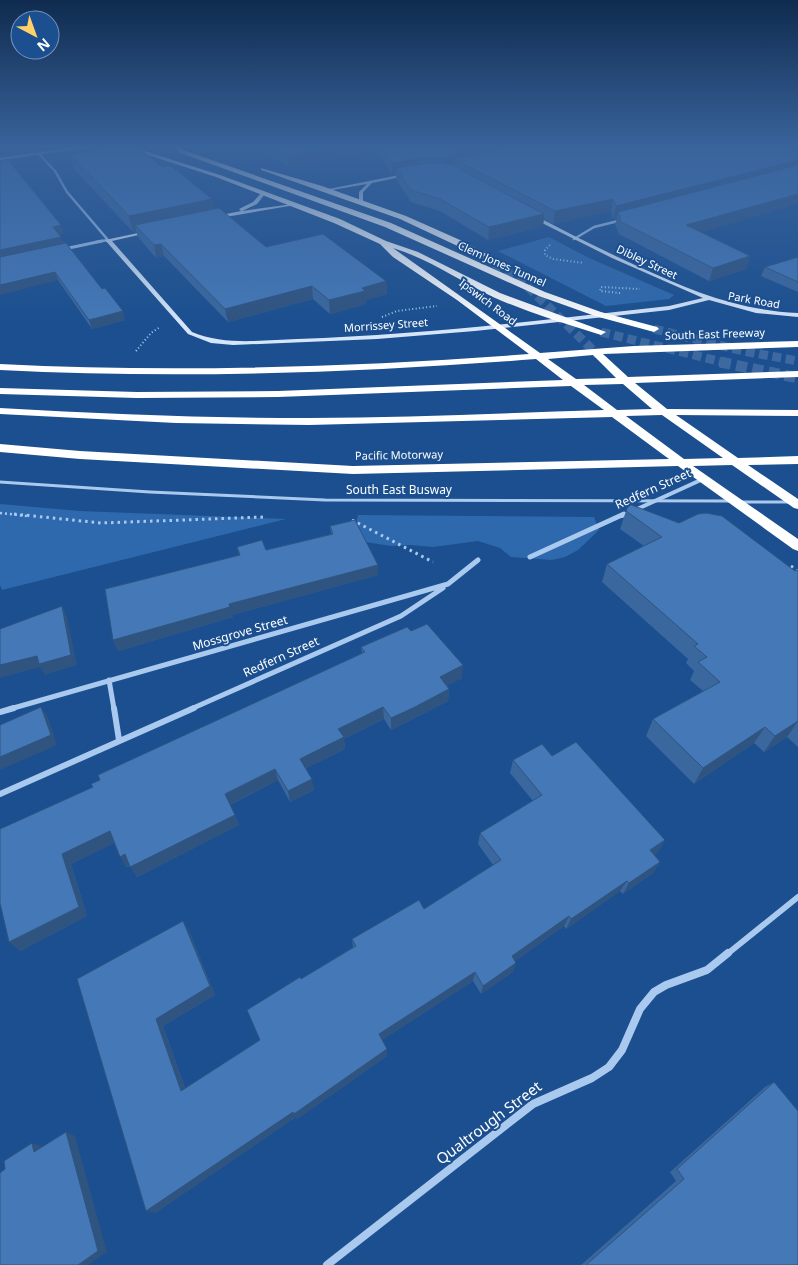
<svg xmlns="http://www.w3.org/2000/svg" width="798" height="1265" viewBox="0 0 798 1265" font-family="'Noto Sans',sans-serif">
<rect width="100%" height="100%" fill="#1b4f8f"/>
<path fill="#2e69ad" d="M549 237 587 257 674 295 669 299 606 306 498 251Z
M0 504 80 511 286 519 2 590 0 585Z
M358 515 594 517 599 530 578 550 565 557 552 560 511 557 500 548 478 541 433 547 411 545 391 546 365 542 355 528Z"/>
<g fill="none" stroke-linecap="round" stroke-linejoin="round">
<path stroke="#3d69a0" stroke-width="9" stroke-dasharray="9 4.5" stroke-linecap="butt" d="M484 255 530 289 598 355
M654 329 743 351 798 361
M601 332 726 363"/>
<path stroke="#3d69a0" stroke-width="11" stroke-dasharray="11 5.5" stroke-linecap="butt" d="M720 362 798 378"/>
<path stroke="#a9c9ee" stroke-width="2" stroke-dasharray="1 2.5" stroke-linecap="butt" d="M550 245 545 250V255L553 259 584 263
M620 293 600 291 601 287 640 289
M382 317 397 311 437 306
M136 351 151 333 160 327"/>
<path stroke="#a9c9ee" stroke-width="2.5" stroke-dasharray="2 3" stroke-linecap="butt" d="M0 513 27 516"/>
<path stroke="#a9c9ee" stroke-width="3" stroke-dasharray="2.5 4" stroke-linecap="butt" d="M14 514 101 523 264 517
M352 520 433 562
M791 566 798 572"/>
<path stroke="#a9c9ee" stroke-width="3" d="M0 482 150 492 325 500 731 501
M740 502H798"/>
<path stroke="#a9c9ee" stroke-width="2.5" d="M38 153 55 171 67 192 108 240 96 242
M0 159 84 147
M574 239 594 227 622 220"/>
<path stroke="#a9c9ee" stroke-width="3" d="M64 249 102 241"/>
<path stroke="#a9c9ee" stroke-width="4" d="M622 516 703 479"/>
<path stroke="#a9c9ee" stroke-width="5" d="M530 557 624 514
M109 680 114 709
M10 709 448 584 478 560
M191 709 401 616 443 588"/>
<path stroke="#a9c9ee" stroke-width="6" d="M114 708 119 740
M0 712 14 708
M0 794 194 708
M726 955 798 897"/>
<path stroke="#a9c9ee" stroke-width="8" d="M327 1265 533 1104 592 1078 609 1067 622 1050 640 1009 654 992 666 985 707 970 728 953"/>
<path fill="#d6e6fa" fill-rule="evenodd" d="M409 173 411 175 372 183 363 192V202L361 203 359 202V192L367 184 326 191 324 190Z
M261 193 265 194 257 204 242 211 293 204 295 205 214 219 211 217 241 211 239 209 253 202Z
M530 215H534C568 233 602 250 637 266 692 291 737 310 798 313V317L756 313 709 300 669 310 475 331 377 339 233 345 211 343 188 334 105 240 152 230V232L112 241 192 332C225 346 263 340 297 339 422 335 545 320 669 306L703 298 612 258 530 217Z"/>
<path fill="#fff" fill-rule="evenodd" d="M123 147H132L220 175 340 219 386 241 418 252 500 293 606 332 601 335 598 334C562 323 527 312 493 297 460 281 429 259 393 248L540 353 634 346 798 341V347L603 354 628 377 798 371V377L635 383 667 409 798 410V416L676 415 738 458 798 456V464L748 465 798 499V509L794 508 732 465 693 466 798 539V551L793 549 678 466 353 474 80 459 0 452V444L80 451 353 466 669 459 612 417 309 425 176 423 0 414V408C103 414 206 418 309 418 407 418 505 413 604 410L571 386 278 397 137 398 0 394V388L137 392 278 391 563 380 536 359C358 373 179 379 0 370V364C176 373 353 367 529 354L457 300 393 257 380 244 334 223 216 177ZM593 355 616 378 576 379 548 359ZM623 384 652 409 617 410 584 385ZM662 415 723 458 684 459 626 416Z
M175 147H181L183 150 391 223 545 292 601 312 657 327 659 329 654 332 595 316 539 296 385 227 178 152Z
M261 168 322 186 406 216 460 240 488 255 481 257 400 219 261 170Z"/>
</g>
<path fill="#3a679d" d="M256 147H798L702 233 750 256 746 269 709 281 619 234 615 224 617 218 613 219 611 211 553 224 544 219 543 226 488 240 440 211 411 202 396 179V174H392L376 150 289 167Z
M70 154 213 209 266 247 386 281 387 294 366 300V304L330 314 313 299 228 322 164 256 156 258 138 237 136 231 133 232 74 169Z
M0 161 64 234H59L64 244 125 320 92 329 58 280Z
M798 257V292L761 276 765 267Z
M626 511 795 571H798V747L787 737 764 752 754 743 694 784 646 736 653 719 703 691 690 680 694 671 686 663 688 659 602 582 607 564 644 546 620 529Z
M330 526 378 575 232 615 233 617 118 651 113 640 239 555 237 547 266 550 331 534Z
M411 631 462 678 447 685 449 689 448 701 391 730 384 719 344 739 345 749 306 768 314 790 290 802 278 780 230 805 235 815 239 825 137 877 130 866 126 867 114 843 71 864 87 916 20 951 1 905 93 787 362 653 361 647Z
M552 756 665 840 658 852 654 854 660 862 653 873 623 894 620 891 566 929 564 926 515 961 513 972 481 994 473 981 382 1040 387 1056 297 1119 296 1117 155 1213 77 979 189 931 215 995 163 1026 185 1088 260 1040 301 979 353 947 352 939 424 909 493 865 478 844 480 833 533 801 510 773 513 760Z
M774 1082 798 1265H581L676 1181 670 1172 765 1087Z"/>
<path fill="#305480" d="M335 147H376V150L289 167 288 156Z
M480 147H531L454 159V164L443 169 444 158 456 152Z
M419 158V169L396 168V174H392V163Z
M798 160V170L618 212 617 218 613 219 616 206Z
M798 194V204L683 238 686 225Z
M212 199 214 215 135 225 136 231 133 232 129 216Z
M613 199 611 211 553 224 555 211Z
M544 214 543 226 488 240 489 227Z
M61 225 64 234 56 235 53 227Z
M61 237 64 246 0 259V250Z
M161 244 164 256 156 258 154 245Z
M750 256 746 269 709 281 713 268Z
M55 272 58 280 0 295V285Z
M386 281 387 294 366 300V304L330 314 329 300 362 288Z
M312 286 313 299 228 322 225 309Z
M123 311 125 320 92 329 89 320Z
M378 565V575L232 615 233 617 118 651 113 640 229 604Z
M62 606 67 617 77 665 45 675 40 667 0 678V665Z
M463 665 462 678 439 689 440 677Z
M449 689 448 701 391 730V718Z
M41 707 48 717 57 745 0 770V757Z
M383 707 384 719 344 739 345 749 302 770 300 759 338 729Z
M798 721 787 737 764 752 775 736Z
M765 727 754 743 694 784 703 768Z
M275 769 278 780 229 805 225 794Z
M312 779 314 790 290 802 288 791Z
M235 815 239 825 137 877 130 867Z
M110 831 117 842 71 864 87 916 20 951 9 942 62 854Z
M665 840 658 852 643 861 650 850Z
M125 854 132 864 126 867 120 857Z
M660 862 653 873 623 894 629 883Z
M627 881 620 891 566 929 571 919Z
M569 916 564 926 509 965 512 956Z
M183 921 189 931 215 995 163 1026 188 1097 181 1091 156 1019Z
M516 963 513 972 481 994 483 986Z
M475 972 473 981 379 1042V1034Z
M387 1049V1056L297 1119 296 1117 155 1213 146 1211 293 1112Z
M66 1132 75 1136 107 1252 88 1265H78Z
M32 1143 43 1147 34 1152Z"/>
<path fill="#4478b7" stroke="#305480" d="M113 147H137L162 167 171 166 212 199 129 216 70 154Z
M273 147H335L288 156Z
M381 147H480L456 152 444 158H419L392 163Z
M511 147H798V160L616 206 613 199 555 211 454 159Z
M7 159 61 225 53 227 61 237 0 250V161Z
M436 162 452 165 544 214 489 227 440 199 411 190 396 168Z
M798 165V194L686 225 750 256 713 268 621 222 618 212Z
M219 208 266 247 323 234 386 281 362 288 365 291 329 300 312 286 225 309 161 244 154 245 135 225Z
M66 243 102 289 105 288 123 311 89 320 55 272 0 285V257Z
M798 257V282L765 267Z
M629 504 679 523 698 514 706 513 722 516 795 571 797 570 798 571V721L775 736 765 727 703 768 653 719 720 682 698 662 707 657 694 646 698 644 607 564 662 537 626 511Z
M355 520 378 565 229 604 230 607 113 640 105 589 240 555 237 547 262 540 266 550 333 534 330 526Z
M62 606 71 655 39 664 37 656 0 665V629Z
M427 624 463 665 440 677 449 689 413 708 391 718 383 707 338 729 344 737 300 759 312 779 288 791 275 769 225 794 235 815 130 867 125 854 120 857 110 831 62 854 79 907 9 942 0 903V829L93 787 91 784 100 780 98 775 365 652 361 647 407 627 411 631Z
M41 707 51 735 0 757V725Z
M576 742 665 840 650 850 660 862 629 883 627 881 571 919 569 916 512 956 516 963 483 986 475 972 379 1034 387 1049 294 1114 293 1112 146 1211 77 979 183 921 210 986 156 1019 181 1091 260 1040 247 1010 300 977 301 979 356 946 352 939 419 900 424 909 501 860 480 833 542 795 513 760 542 744 552 756Z
M774 1082 798 1111V1265H586L684 1179 677 1169Z
M66 1132 98 1251 78 1265H0V1173L5 1169 4 1161 32 1143 34 1152Z"/>
<linearGradient id="sky" x2="0" y2="1"><stop stop-color="#0f2b4f"/><stop offset="0.45" stop-color="#39639b"/><stop offset="1" stop-color="#39639b" stop-opacity="0"/></linearGradient>
<rect width="798" height="324" fill="url(#sky)"/>
<g text-anchor="middle" stroke-width="4" stroke-linejoin="round" paint-order="stroke">
<g font-size="11" fill="#fff" stroke="#1b4f8f">
<text transform="translate(647 262) rotate(25)" y="4">Dibley Street</text>
<text transform="translate(502 264) rotate(24)" y="4">Clem Jones Tunnel</text>
<text transform="translate(754 300) rotate(10)" y="4">Park Road</text>
<text transform="translate(488 302) rotate(37)" y="4">Ipswich Road</text>
<text transform="translate(386 325) rotate(-4)" y="4">Morrissey Street</text>
<text transform="translate(715 334) rotate(-2)" y="4">South East Freeway</text>
<text transform="translate(399 455) rotate(-1)" y="4">Pacific Motorway</text>
</g>
<g font-size="12" fill="#fff" stroke="#1b4f8f">
<text transform="translate(653 489) rotate(-24)" y="4">Redfern Street</text>
<text x="399" y="494">South East Busway</text>
<text transform="translate(240 633) rotate(-16)" y="4">Mossgrove Street</text>
<text transform="translate(281 657) rotate(-24)" y="4">Redfern Street</text>
</g>
<g font-size="15" fill="#fff" stroke="#1b4f8f">
<text transform="translate(489 1123) rotate(-37)" y="5">Qualtrough Street</text>
</g>
</g>
<g transform="translate(35 35) rotate(139)"><circle r="24" fill="#1b4f8f" stroke="#7695bc"/>
<path d="M0-4L9 19L0 12L-9 19Z" fill="#ffd166"/>
<text y="-8" font-size="14" font-weight="bold" text-anchor="middle" fill="#ffffff">N</text>
</g>
</svg>
